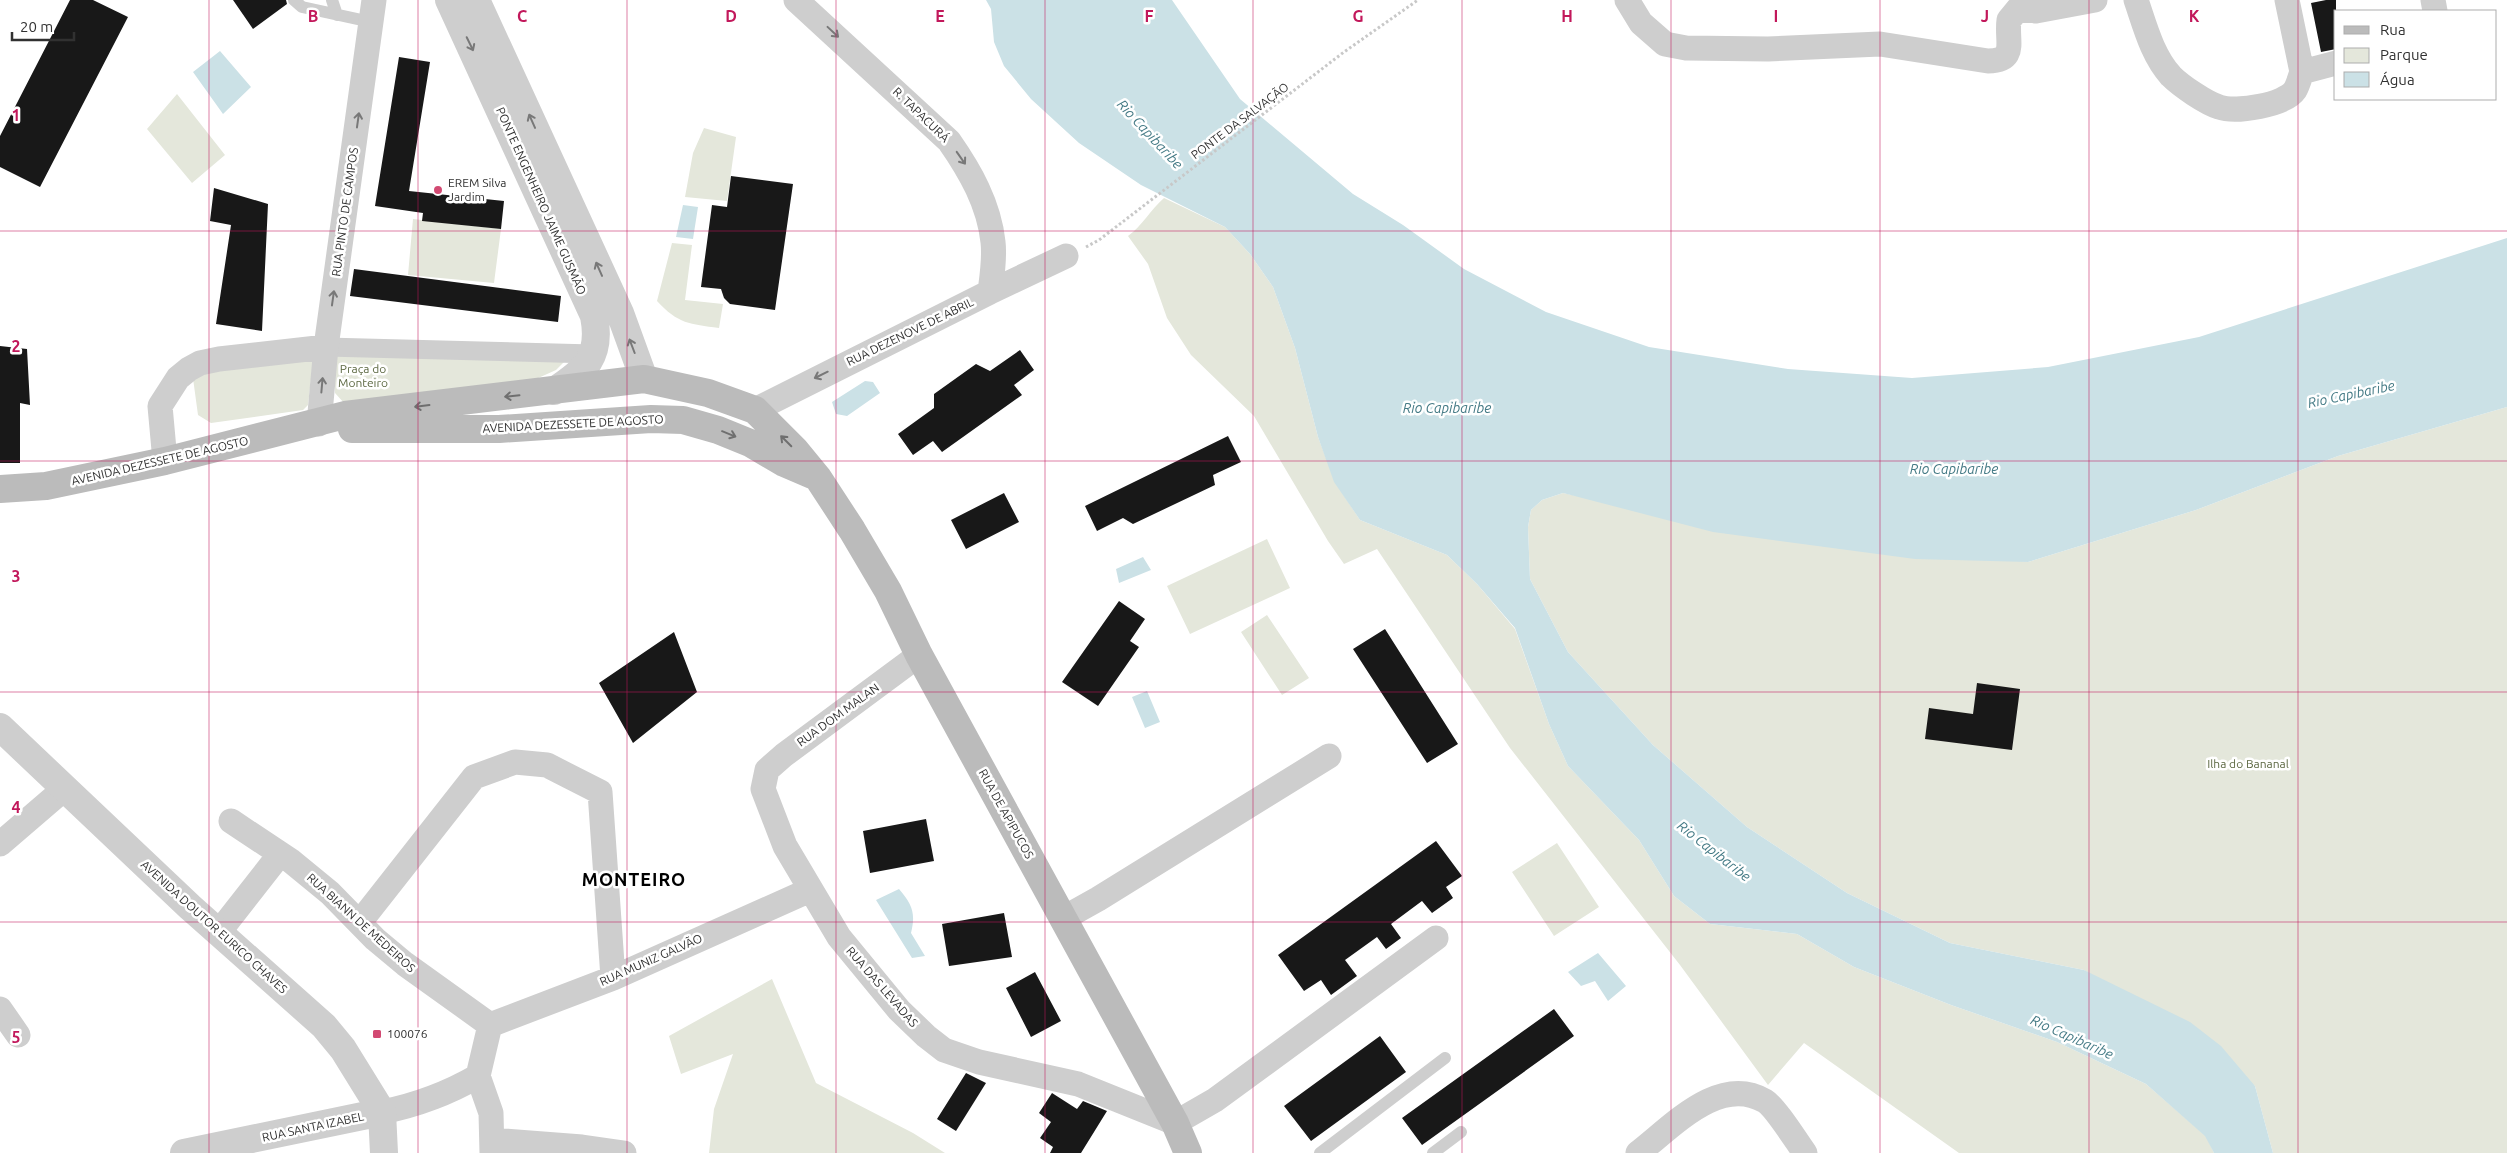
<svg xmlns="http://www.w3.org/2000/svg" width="2507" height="1153" viewBox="0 0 2507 1153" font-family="Ubuntu,sans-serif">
<rect width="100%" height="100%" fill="#fff"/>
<path fill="#e4e7db" d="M177 94 225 155 192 183 147 129Z
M704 128 736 137 727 201 685 197 693 153Z
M1164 198 1225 227 1250 254 1273 287 1295 348 1318 437 1335 482 1360 520 1447 555 1477 584 1515 629 1549 724 1568 766 1639 840 1674 896 1710 924 1797 934 1854 967 1951 1005 2057 1042 2146 1084 2206 1136 2214 1153H1959L1804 1043 1768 1085 1680 965 1510 748 1377 549 1344 564 1328 541 1254 416 1191 355 1167 318 1148 264 1128 236C1142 226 1151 209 1164 198Z
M413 219 501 229 494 283 408 275Z
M672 243 692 245 685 300 723 304 719 328C690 324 678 324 657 301Z
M314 353 308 405 303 410 211 423 198 415 192 371Z
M572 354 556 370 536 379 344 403 335 393V356Z
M2507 407V1153H2273L2255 1086 2084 970 1950 943 1847 893 1747 827 1653 745 1568 652 1530 579 1528 527 1531 510 1542 500 1563 493 1601 501 2028 562 2196 510 2338 456Z
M1267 539 1290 588 1190 634 1167 586Z
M1267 615 1309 678 1282 695 1241 632Z
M1557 843 1599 907 1554 936 1512 872Z
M772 979 816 1083 913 1133 945 1153H709L714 1109 733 1054 681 1074 669 1036Z"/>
<path fill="#cbe1e6" d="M986 0H1172L1240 99 1353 194 1403 225 1464 269 1546 312 1649 347 1788 369 1912 378 2048 367 2199 337 2507 238V407L2338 456 2196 510 2028 562 1915 559 1713 532 1563 493 1542 500 1531 510 1528 527 1530 579 1568 652 1653 745 1747 827 1847 893 1950 943 2084 970 2190 1022 2221 1046 2255 1086 2273 1153H2214L2205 1136 2146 1084 2057 1042 1951 1005 1854 967 1797 934 1710 924 1674 896 1639 840 1568 766 1549 724 1515 628 1477 584 1447 555 1360 520 1334 482 1318 437 1295 348 1273 287 1250 254 1225 227 1141 185 1079 143 1031 99 1004 66 994 42 991 9Z
M220 51 251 87 223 114 193 72Z
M683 205 698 207 693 239 676 237Z
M865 381 873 382 880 393 847 416 836 414 832 402Z
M1143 557 1151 570 1119 583 1116 569Z
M1147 691 1160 722 1145 728 1132 697Z
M899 889C912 904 916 913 911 933L925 956 912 958 876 900Z
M1598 953 1626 986 1608 1001 1595 981 1581 986 1568 972Z"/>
<path fill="#181818" d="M70 0H93L128 17 40 187 0 167V136Z
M233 0H286L287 4 253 29Z
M2326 0H2336V49L2321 52 2311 3Z
M399 57 430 62 409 191 504 201 501 229 422 221 423 213 375 206Z
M731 176 793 184 775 310 730 304 724 298 721 289 701 287 712 205 727 207Z
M214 188 268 204 262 331 216 324 231 225 210 221Z
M354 269 561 296 558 322 350 296Z
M0 346 27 349 30 405 20 403V463H0Z
M1020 350 1034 370 1014 385 1022 395 942 452 933 441 913 455 898 434 934 408V394L976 364 990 371Z
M1228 436 1241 462 1213 475 1215 485 1133 524 1123 518 1097 531 1085 506Z
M1004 493 1019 522 966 549 951 520Z
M1119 601 1145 619 1130 641 1139 647 1098 706 1062 682Z
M1385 629 1458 744 1427 763 1353 649Z
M674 632 697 692 633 743 599 683Z
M1977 683 2020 689 2012 750 1925 739 1929 708 1973 714Z
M926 819 934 861 870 873 863 831Z
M1436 841 1462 876 1446 887 1453 898 1432 913 1422 901 1391 924 1401 938 1386 949 1377 937 1345 960 1357 976 1331 995 1321 980 1304 991 1278 955Z
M1004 913 1012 957 949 966 942 924Z
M1035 972 1061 1021 1031 1037 1006 988Z
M1554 1009 1574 1036 1422 1145 1402 1118Z
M1380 1036 1406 1072 1311 1141 1284 1106Z
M966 1073 986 1083 956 1131 937 1119Z
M1052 1093 1077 1109 1083 1101 1107 1111 1081 1153H1050L1053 1147 1040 1138 1051 1122 1039 1113Z"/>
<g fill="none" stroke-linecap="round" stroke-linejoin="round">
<path stroke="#c8c8c8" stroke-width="3" stroke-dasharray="2.5 2.5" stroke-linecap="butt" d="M1086 247 1099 240 1344 52 1418 0"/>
<path stroke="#cecece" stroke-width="12" d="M294 0 302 7 371 22
M332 0 337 15
M1320 1153 1445 1058
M1433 1153 1461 1132"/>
<path stroke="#cecece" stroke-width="19" d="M326 347 593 354"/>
<path stroke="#cecece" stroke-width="25" d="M796 0 949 141C970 171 989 204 993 242 995 258 992 276 990 292
M1627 0 1641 23 1665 44 1686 48 1768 49 1880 44 1988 61C2018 61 2006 41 2009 20L2018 9
M2136 0C2145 26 2152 55 2171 76 2181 86 2206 103 2219 107 2236 113 2285 105 2295 90 2298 85 2300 77 2302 72
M2287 0 2302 72
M2433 0 2435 11
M2018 9 2036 11 2095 0
M2302 72 2336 63
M755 410 990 292 1066 256
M319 424 326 347 374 0
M165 461 160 406 178 378 189 369 200 363 219 359 326 347
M919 655 784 755 767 770 763 789 785 846 839 937 899 1010 926 1036 944 1050 979 1062 1078 1084 1175 1123 1215 1100 1436 938
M231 821 291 861 330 893 375 939 405 964 490 1025
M0 844 64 789
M1064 918 1098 899 1329 756
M360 922 474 777 515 762 547 765 600 792 613 978
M219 932 280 854
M0 1009 18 1035
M490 1025 613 978 810 890
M490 1025 478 1076 491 1113 492 1153
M382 1112C417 1105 447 1094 478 1076
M492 1140 582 1147 624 1153
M1638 1153C1672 1127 1719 1074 1765 1101 1775 1107 1797 1142 1805 1153"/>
<path stroke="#cecece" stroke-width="28" d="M449 0 594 316C602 357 585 371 554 391
M476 0 620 313 644 379
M0 727 190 907 324 1026 343 1049 382 1112 384 1153
M184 1153 382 1112"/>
<path stroke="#bbb" stroke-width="28" d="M352 429H499L651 419 683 420 718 430 750 443 784 463 812 475
M0 489 46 486 165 461 345 415 644 379 708 393 755 410 795 450 818 478 852 530 888 591 919 655 1175 1123 1188 1153"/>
</g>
<defs><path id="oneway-shaft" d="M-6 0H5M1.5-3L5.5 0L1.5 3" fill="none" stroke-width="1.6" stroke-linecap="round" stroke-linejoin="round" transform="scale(1.25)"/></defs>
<g stroke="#787878">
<use href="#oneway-shaft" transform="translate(833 32) rotate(43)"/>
<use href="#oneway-shaft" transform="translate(470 44) rotate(64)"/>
<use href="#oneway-shaft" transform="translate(358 120) rotate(-82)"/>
<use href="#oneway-shaft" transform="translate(532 121) rotate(-114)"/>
<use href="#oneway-shaft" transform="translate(961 158) rotate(55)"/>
<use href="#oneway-shaft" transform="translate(599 269) rotate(-114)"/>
<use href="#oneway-shaft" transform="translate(333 298) rotate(-82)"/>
<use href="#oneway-shaft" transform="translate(632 346) rotate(-111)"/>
<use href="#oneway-shaft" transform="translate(821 375) rotate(154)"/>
<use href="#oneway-shaft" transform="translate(322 385) rotate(-85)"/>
</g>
<g stroke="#6f6f6f">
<use href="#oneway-shaft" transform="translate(512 396) rotate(174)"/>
<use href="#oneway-shaft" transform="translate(422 406) rotate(173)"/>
<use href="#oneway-shaft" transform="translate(729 434) rotate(22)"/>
<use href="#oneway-shaft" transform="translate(786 441) rotate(-135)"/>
</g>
<path fill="none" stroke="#c2185b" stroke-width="1" stroke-opacity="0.55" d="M209 0V1153M418 0V1153M627 0V1153M836 0V1153M1045 0V1153M1253 0V1153M1462 0V1153M1671 0V1153M1880 0V1153M2089 0V1153M2298 0V1153M0 231H2507M0 461H2507M0 692H2507M0 922H2507"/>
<g fill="#d24972" stroke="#fff" stroke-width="2">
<circle cx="438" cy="190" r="5"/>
<rect x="372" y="1029" width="10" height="10" rx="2.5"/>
</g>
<g text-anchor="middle" stroke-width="5" stroke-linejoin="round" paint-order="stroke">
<g font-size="12" fill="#313131" stroke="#fff">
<text transform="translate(921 115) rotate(44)" y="4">R. TAPACURÁ</text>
<text transform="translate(1240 121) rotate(-37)" y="4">PONTE DA SALVAÇÃO</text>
<text transform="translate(541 201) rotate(66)" y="4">PONTE ENGENHEIRO JAIME GUSMÃO</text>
<text transform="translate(345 212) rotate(-82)" y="4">RUA PINTO DE CAMPOS</text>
<text transform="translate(910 332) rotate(-26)" y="4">RUA DEZENOVE DE ABRIL</text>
<text transform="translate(573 424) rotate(-3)" y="4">AVENIDA DEZESSETE DE AGOSTO</text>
<text transform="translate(160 461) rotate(-13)" y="4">AVENIDA DEZESSETE DE AGOSTO</text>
<text transform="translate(838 715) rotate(-36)" y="4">RUA DOM MALAN</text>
<text transform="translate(1006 814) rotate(61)" y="4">RUA DE APIPUCOS</text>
<text transform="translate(361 923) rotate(42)" y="4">RUA BIANN DE MEDEIROS</text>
<text transform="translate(214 927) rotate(42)" y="4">AVENIDA DOUTOR EURICO CHAVES</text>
<text transform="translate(651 960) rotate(-24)" y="4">RUA MUNIZ GALVÃO</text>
<text transform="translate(882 987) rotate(49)" y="4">RUA DAS LEVADAS</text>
<text transform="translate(313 1127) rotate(-12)" y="4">RUA SANTA IZABEL</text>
</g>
<g font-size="12" fill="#313131" stroke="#fff" text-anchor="start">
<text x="448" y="187">EREM Silva<tspan x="448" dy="14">Jardim</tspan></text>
<text x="387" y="1038">100076</text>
</g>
<g font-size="12" fill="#5d6943" stroke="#fff">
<text x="363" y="373">Praça do<tspan x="363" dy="14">Monteiro</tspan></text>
<text x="2248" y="768">Ilha do Bananal</text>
</g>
<g font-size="14" font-style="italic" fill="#447a85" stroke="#fff">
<text transform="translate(1150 134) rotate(47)" y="5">Rio Capibaribe</text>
<text transform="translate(2351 394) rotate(-12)" y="5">Rio Capibaribe</text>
<text x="1447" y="413">Rio Capibaribe</text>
<text x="1954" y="474">Rio Capibaribe</text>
<text transform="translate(1714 851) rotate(38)" y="5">Rio Capibaribe</text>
<text transform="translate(2072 1037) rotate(24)" y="5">Rio Capibaribe</text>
</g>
<g font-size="18" font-weight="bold" letter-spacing="1" fill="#000" stroke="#fff">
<text x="634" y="886">MONTEIRO</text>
</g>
</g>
<g font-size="16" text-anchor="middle" font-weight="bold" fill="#c2185b" stroke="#fff" stroke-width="5" stroke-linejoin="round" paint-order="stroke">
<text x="313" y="22">B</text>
<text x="522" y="22">C</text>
<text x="731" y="22">D</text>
<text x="940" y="22">E</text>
<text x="1149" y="22">F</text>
<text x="1358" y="22">G</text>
<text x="1567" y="22">H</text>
<text x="1776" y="22">I</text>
<text x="1985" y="22">J</text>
<text x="2194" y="22">K</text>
<text x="16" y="121">1</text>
<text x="16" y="352">2</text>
<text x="16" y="582">3</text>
<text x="16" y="813">4</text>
<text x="16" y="1043">5</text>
</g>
<rect x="2334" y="10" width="162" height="90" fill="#ffffff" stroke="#adadad"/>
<rect x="2344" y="26" width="25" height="8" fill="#bbbbbb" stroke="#adadad"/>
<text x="2380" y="35" font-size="15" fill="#313131">Rua</text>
<rect x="2344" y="48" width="25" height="15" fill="#e4e7db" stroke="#adadad"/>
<text x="2380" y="60" font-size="15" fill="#313131">Parque</text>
<rect x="2344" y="72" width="25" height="15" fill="#cbe1e6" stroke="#adadad"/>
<text x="2380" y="85" font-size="15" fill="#313131">Água</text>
<path d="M12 32v8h62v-8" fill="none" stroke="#313131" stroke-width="2.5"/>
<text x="20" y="32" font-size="15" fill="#313131" stroke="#ffffff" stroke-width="4" paint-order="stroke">20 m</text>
</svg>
